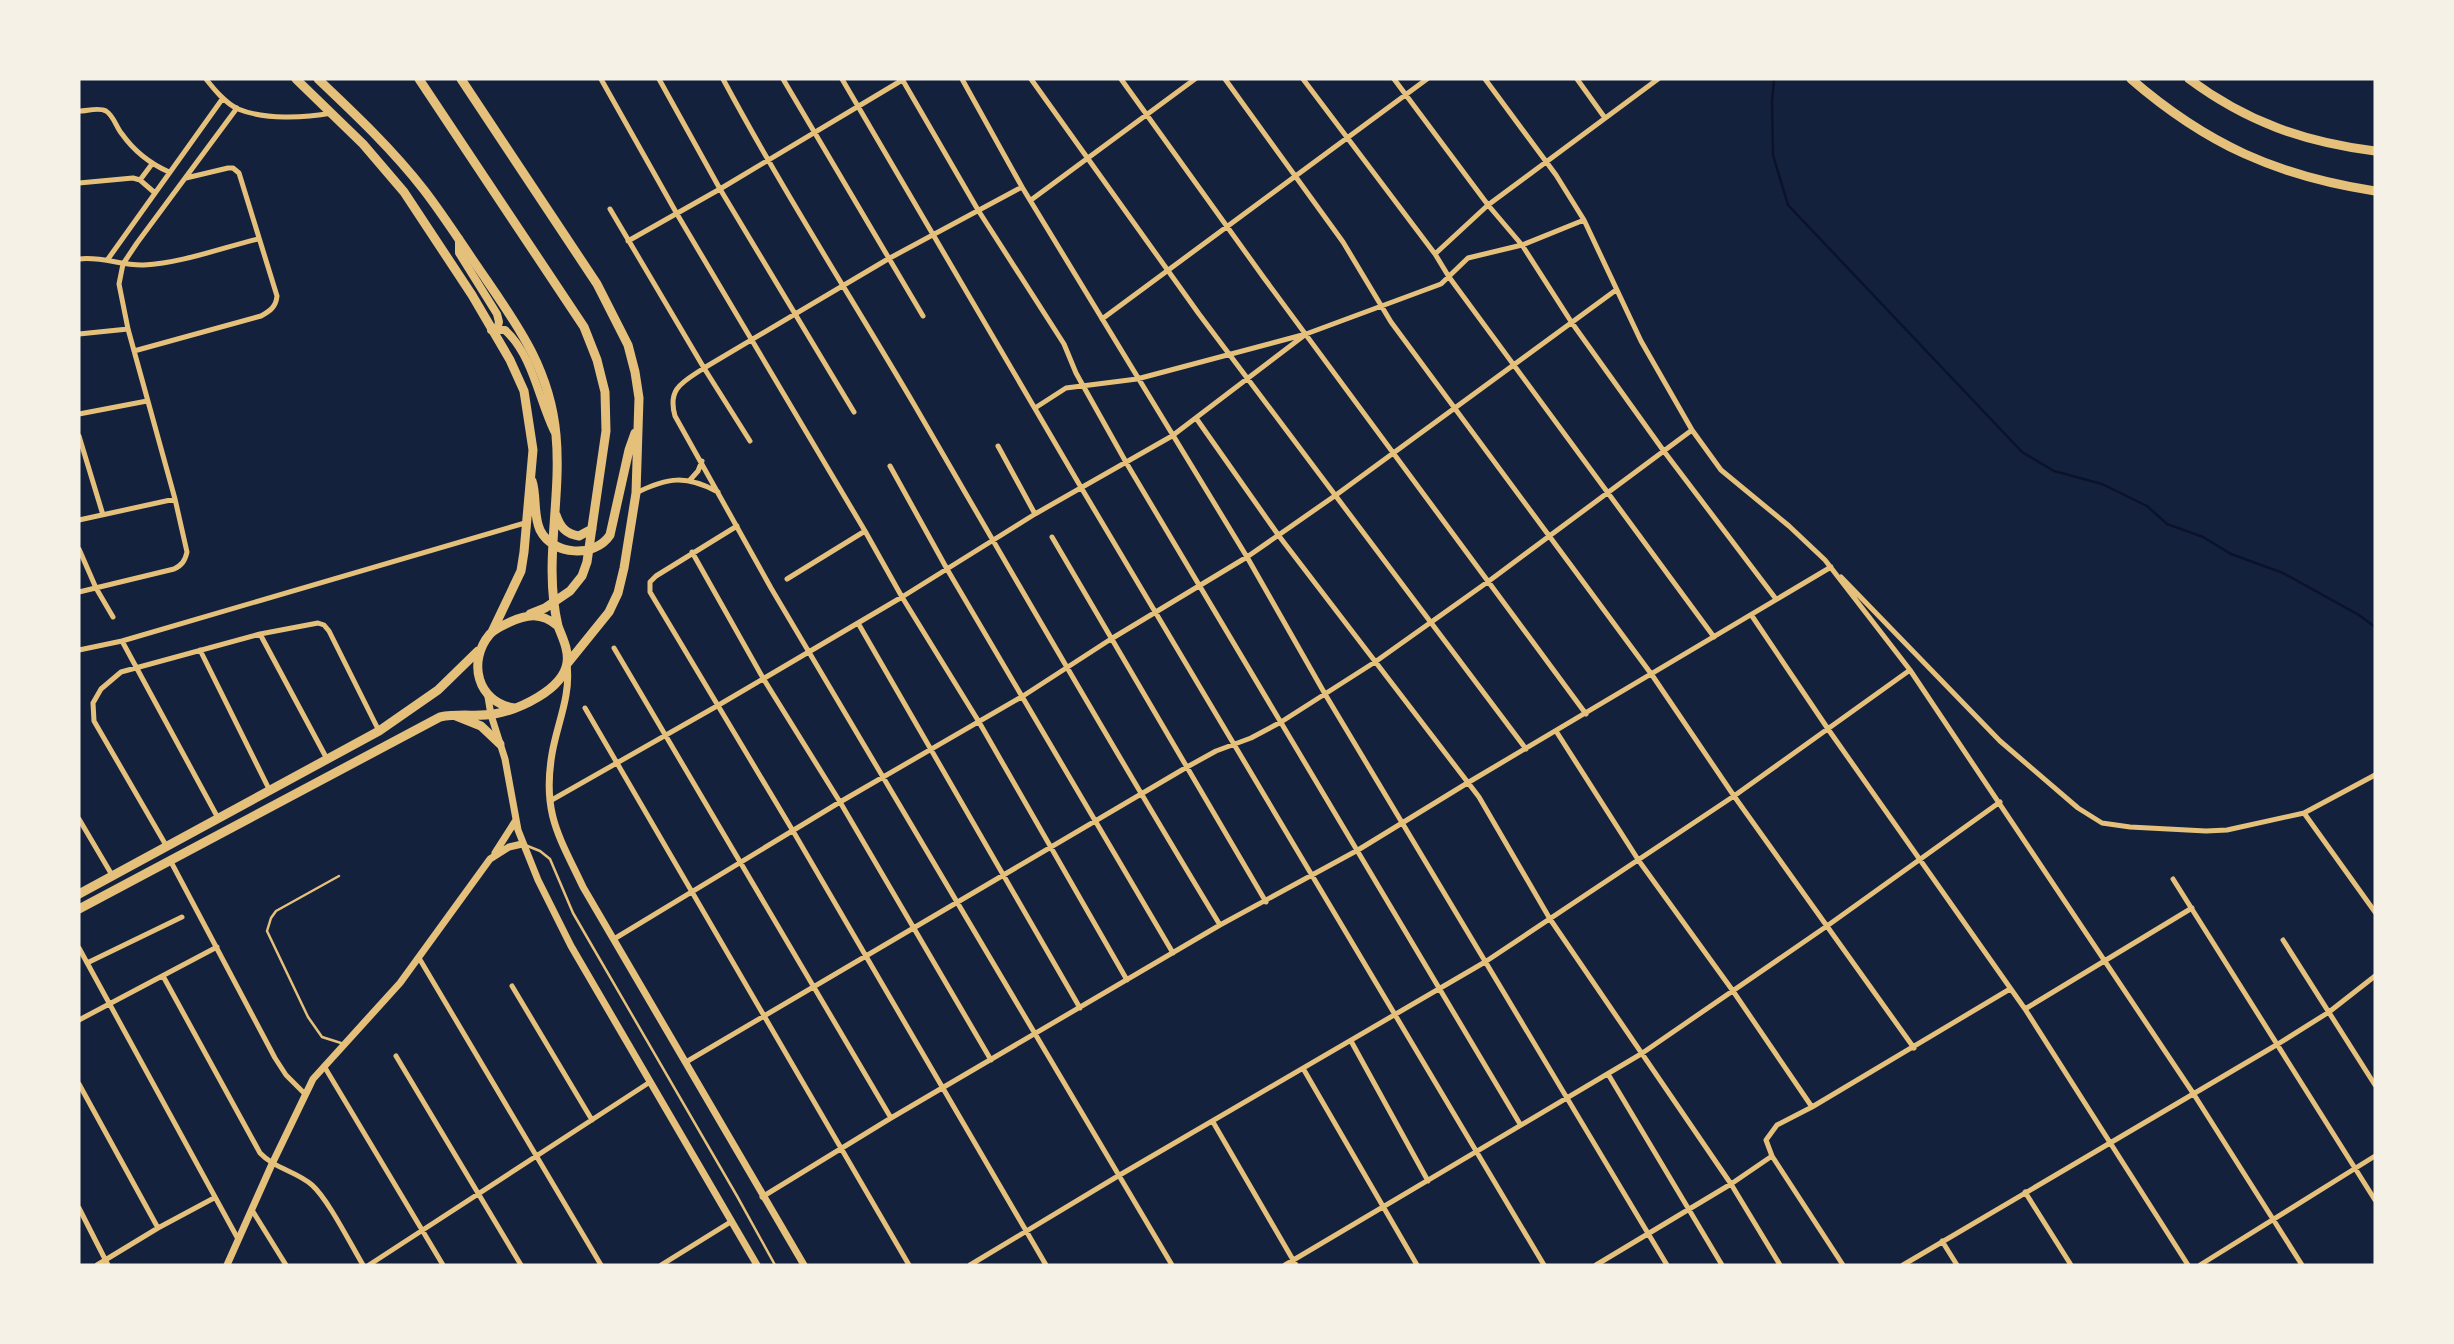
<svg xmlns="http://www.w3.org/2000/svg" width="2454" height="1344" viewBox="0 0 2454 1344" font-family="'Exo 2',sans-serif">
<rect width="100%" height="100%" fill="#14213d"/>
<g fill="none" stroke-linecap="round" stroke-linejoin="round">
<path stroke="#0b132b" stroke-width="2.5" d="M1774 79 1772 102 1773 155 1788 205 2022 452 2054 471 2102 484 2147 506 2167 524 2203 537 2231 554 2283 573 2359 615 2375 627"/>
<path stroke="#e5c07b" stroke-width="2.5" d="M525 845 540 851 550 859 573 913 737 1196 775 1265
M339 876 276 911 271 918 267 931 308 1017 322 1037 341 1043"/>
<path stroke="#e5c07b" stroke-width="5" d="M206 79C214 89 225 103 238 109 265 120 304 118 332 113
M601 79 677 214 865 531 902 597 979 722 1127 980
M659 79 720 189 854 412
M723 79C783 191 851 297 915 406 1016 580 1116 754 1220 925
M783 79 923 316
M842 79 1082 489 1544 1265
M902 79 978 210 1064 344 1076 373 1127 464 1520 1124
M962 79 1022 187 1247 557 1325 694 1667 1265
M1031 79 1199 314 1526 749
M1121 79 1264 278 1586 714
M1225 79 1343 242 1391 322 1652 675 1734 796 1914 1048
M1303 79 1435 254 1449 277 1714 637
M1394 79 1488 205 1522 245 1572 323 1663 450 1776 599
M1485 79 1556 175 1584 220 1641 341 1692 430 1721 470 1789 526 1825 560 1910 670 2193 1093 2302 1265
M1577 79 1605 118
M79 111C87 111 99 107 106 111 114 116 116 127 122 134 134 151 151 164 169 172
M140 180 152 164
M79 183 133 178 140 180 155 193
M1022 187 888 259 704 368C683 382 667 388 675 416L771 588 1172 1265
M1031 200 1195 79
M610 209 704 368 750 441
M628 241 720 189 904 79
M1435 254 1488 205 1658 79
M79 259C102 256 122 266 144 265 182 263 221 248 258 239
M108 259 223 98
M1102 319 1427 79
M79 334 128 329
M134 351 261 316C270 311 276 307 277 296L239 173 233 168H228L186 178
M1035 408 1066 388 1137 379 1306 334 1441 284 1468 258 1522 245 1584 220
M79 414 147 401
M1196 418 1279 536 1479 797 1550 919 1731 1184 1780 1265
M79 436 103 515
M998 446 1035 514
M890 466 947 569 1173 953
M690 480 698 471 702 461
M636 493C668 477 686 475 718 492
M79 520 175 499
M737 526 656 576 650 582V592L793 831 1046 1265
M1052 537 1266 902
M79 549 96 588 113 617
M692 552 763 678 840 802 991 1060
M1841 577 2000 741 2078 808 2102 823 2130 827 2206 831 2227 830 2304 813 2375 775
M787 579 865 531
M79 592 174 569C182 565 185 561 187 552L175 499 128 329 119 284 123 264 137 243 237 108
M1752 616 1828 729 2025 1009 2188 1265
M858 623 1080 1008
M260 634 327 759
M122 641 218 818
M614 648 891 1118
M79 650 122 641 525 523
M200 650 269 789
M585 708 909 1265
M1556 731 1639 861 1733 991 1812 1107
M550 801 717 706 902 597 1035 514 1172 436 1306 334
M2304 813 2375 912
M79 819 112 875
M167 847 94 721 93 703 101 689 121 672 260 634 318 623 324 625 329 631 379 731
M170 860 275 1058 286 1075 305 1094
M2173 879 2375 1200
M614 939 840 802 1023 696 1111 639 1247 557 1336 495 1616 290
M2283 940 2375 1085
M79 948 238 1239
M419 958 601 1265
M87 963 182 917
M163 976 260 1153C275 1169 296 1171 312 1185 328 1199 351 1245 363 1265
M512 986 592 1120
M2025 1009 2192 908
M79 1020 217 947
M1351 1041 1428 1181
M396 1056 521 1265
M686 1062 1187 767 1216 751 1251 738 1281 722 1375 662 1489 581 1692 430
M324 1066 443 1265
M1304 1070 1417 1265
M1608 1074 1722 1265
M79 1084 158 1228
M1213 1122 1296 1265
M2025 1192 2071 1265
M762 1197 891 1118 1220 925 1358 850 1469 782 1831 567
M79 1208 108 1265
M252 1210 286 1265
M1942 1241 1957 1265
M97 1265 158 1228 214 1198
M369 1265 650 1082
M661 1265 732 1221
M970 1265 1118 1176 1485 962 1734 796 1910 670
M1285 1265 1641 1054 1827 926 2000 802
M1596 1265 1731 1184 1772 1156
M1843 1265 1772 1156 1766 1140 1777 1125 1812 1107 2010 989
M1903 1265 2278 1044 2329 1012 2375 976
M2200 1265 2375 1156"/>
<path stroke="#e5c07b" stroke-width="7" d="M567 665C571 696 557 724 552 754 542 813 559 836 583 887L804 1265
M488 697 491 715 505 759 518 830 538 880 571 946 757 1265
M495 853 516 820
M227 1265 272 1164 313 1079 400 983 490 859 509 847 522 844"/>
<path stroke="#e5c07b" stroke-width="8" d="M459 239V253L497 314 499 322 496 333
M491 330H505C533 356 538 398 554 431"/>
<path stroke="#e5c07b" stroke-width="9" d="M296 79 363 144 404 192 472 295 510 360 524 391 533 450 524 552 521 571 492 632
M318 79C355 114 393 150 424 190 444 216 461 243 479 269 516 323 550 368 556 435 562 499 543 563 558 626
M419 79 584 327 597 360 605 392 606 431 587 562 582 576 570 591 545 608 530 614
M461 79 597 284 628 345 635 372 639 398 636 493 624 568 618 593 609 612 567 664
M2131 79C2206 144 2277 176 2375 191
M2189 79C2247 122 2304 142 2375 151
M532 481C537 496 533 515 540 530 553 556 595 558 610 535L629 450 635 433
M556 515C560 527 566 534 579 536L592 529
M456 716 481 726 500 744
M79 894 379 731 438 690 478 651
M79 909 440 717C460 713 477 717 494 714 518 710 563 690 567 663 569 650 562 637 558 626 541 612 527 614 508 623 502 626 495 629 490 634 467 661 477 703 515 708"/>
</g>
<rect width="2454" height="1344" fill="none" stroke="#f6f1e7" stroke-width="161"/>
</svg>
